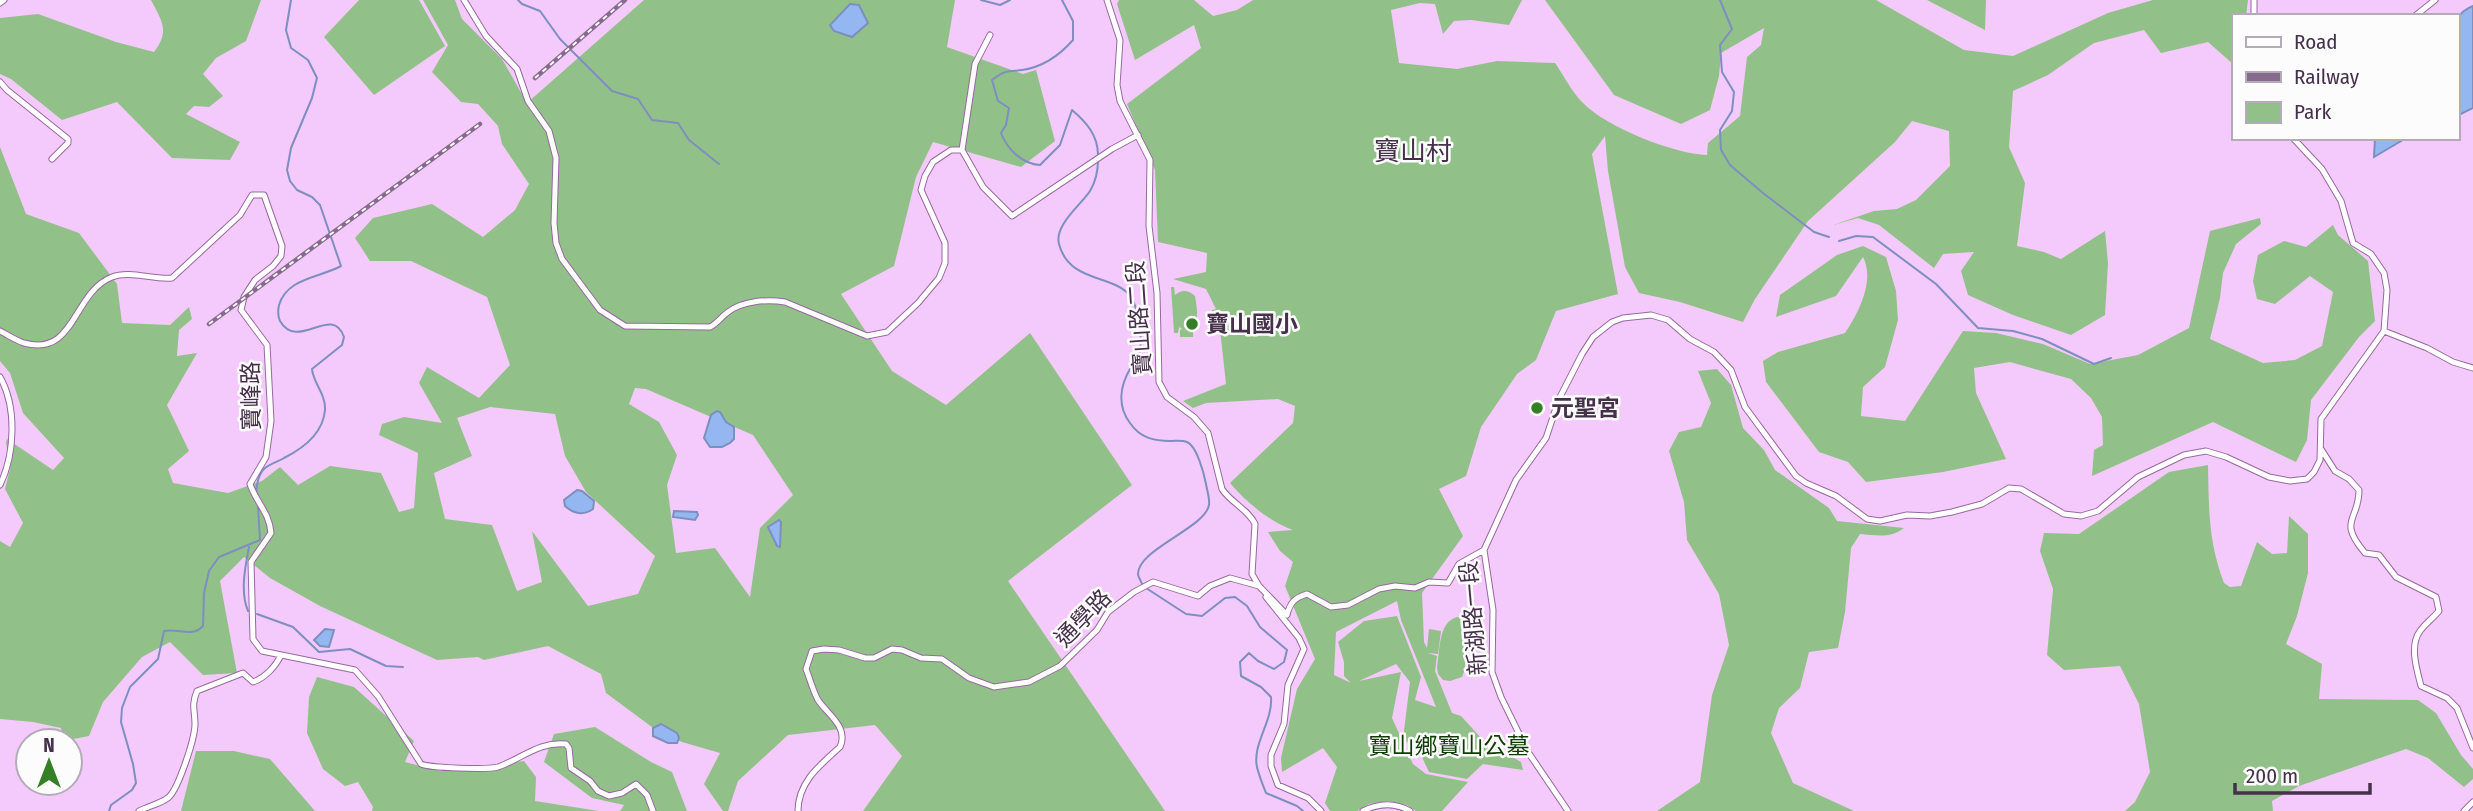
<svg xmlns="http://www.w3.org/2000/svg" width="2473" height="811" viewBox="0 0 2473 811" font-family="'Fira Sans Condensed','Noto Sans TC',sans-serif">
<rect width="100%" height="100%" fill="#f4cafc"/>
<path fill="#92c089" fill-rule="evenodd" d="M151 0H261L246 41 216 58 203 74 223 96 209 107 194 106 186 114 240 142 230 160 172 158 117 102 62 120 11 79 0 74V18L38 14 116 42 154 52C170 31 162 21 151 0Z
M359 0H419L445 46 374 95 324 37Z
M423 0H455L462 19 502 59 527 103 644 0H955L947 47 1023 74 1036 70 1055 141 1021 167 933 142 916 177 894 266 841 294 892 371 946 405 1030 333 1132 485 1008 581 1165 811H863L902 756 875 725 788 735 738 781 728 811H723L704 784 720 753 682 742 660 733 606 693 601 674 548 646 484 660 478 657 437 660 320 606 270 578 244 557 220 581 237 673 203 675 170 642 142 657 103 702 89 736 63 741 61 728 33 722 0 719V541L10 547 23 523 5 489 10 469 6 442 7 439 53 470 64 458 23 413 10 373 0 361V147L26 214 79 233 117 284 122 323 170 325 189 307 192 319 179 330 177 356 197 353 167 405 189 451 168 469 173 483 228 493 262 481 280 467 298 485 330 466 381 473 399 512 414 508 418 453 379 435 382 424 404 417 442 423 419 383 427 367 479 398 510 365 487 297 411 261H370L355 238 373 218 432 204 483 237 515 210 529 184 502 144 498 126 478 104 461 102 432 72 448 45ZM635 388 646 389 753 435 793 495 760 528 750 597 715 548 676 553 667 485 677 455 659 422 629 404ZM490 407 555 414 565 456 586 492 655 556 638 594 588 606 532 531 542 582 517 591 492 525 445 519 434 473 472 456 457 418Z
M1119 0H1194L1213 16 1237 10 1253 0H1522L1509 25 1471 20 1454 21 1443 34 1435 4 1420 3 1391 10 1399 63 1457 69 1497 61 1555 63C1564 76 1572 92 1583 103 1606 127 1674 154 1707 155L1708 143 1740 116 1747 57 1761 45 1764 28 1721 53 1719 76 1710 110 1681 124 1614 95 1545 0H1876L1964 50 2013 56 2108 13 2153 0H2248L2246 16H2233V64L2208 42 2161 53 2144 30 2094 43 2048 75 2013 91 2009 147 2025 183 2017 246 2044 252 2061 259 2105 231 2108 263 2105 315 2071 335 2013 315 1968 295 1961 271 1974 252 1943 254 1934 268 1879 225 1858 218 1833 225 1874 211 1897 209 1916 200 1950 166 1949 131 1912 121 1895 142 1808 221 1755 299 1743 322 1680 302 1639 293 1625 267 1608 171 1605 136 1592 154 1618 294 1556 311 1536 360 1517 374 1481 427 1466 476 1439 489 1463 536 1422 593 1424 642 1427 648 1429 629 1441 631 1438 654 1428 653 1437 656 1435 671 1452 713 1461 716 1483 740 1521 762 1523 770 1483 764 1467 779 1429 772 1419 751 1403 739 1410 682 1396 664 1359 681 1401 672 1392 718 1413 764 1426 774 1468 782 1442 811H1416L1407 805 1388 801 1369 804 1357 811H1330L1325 803 1337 767 1323 748 1282 772 1281 758 1297 689 1315 659 1285 586 1293 562 1280 551 1268 532 1293 530C1270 522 1246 502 1230 483L1293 423 1295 406 1278 399 1206 403 1193 408 1183 401 1226 384 1220 329H1212V310L1216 309 1206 289 1173 279 1206 272 1207 253 1158 242 1155 170 1127 104 1201 48 1194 25 1135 60 1117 4ZM1397 601 1401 620 1436 707 1415 700 1421 677 1397 616 1364 621 1338 642 1344 662V676L1351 683 1334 675 1336 632Z
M1927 0H1986L1985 30Z
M2260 218 2261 224 2236 244 2223 273 2220 298 2210 339 2263 363 2295 360 2322 346 2333 292 2310 276 2275 304 2257 299 2253 281 2258 255 2284 241 2306 247 2333 225 2338 235 2368 261 2375 321 2359 337 2311 400 2307 440 2296 462 2213 422 2092 476 2094 450 2103 445 2102 417 2091 398 2071 379 2010 362 1974 368 1976 393 2006 459 1943 472 1866 482 1848 462 1819 452 1766 382 1763 361 1778 352 1845 333C1859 312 1875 280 1863 257L1836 296 1776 317 1780 295 1837 255 1863 246 1886 257 1896 291 1898 320 1885 367 1863 387 1861 416 1905 421 1963 331 1996 333 2043 344 2090 364 2138 355 2189 328 2210 231Z
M1171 287H1174L1175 295C1182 289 1188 290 1195 296 1197 309 1201 324 1187 329L1193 330V337H1180V330L1182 329 1179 327 1178 333H1174Z
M1717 369 1731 385 1743 428 1764 450 1775 470 1829 508 1837 521 1904 528C1890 539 1876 535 1860 534L1851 548 1845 612 1838 648 1809 652 1800 688 1779 708 1771 733 1793 783 1854 811H1657L1700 782 1712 695 1729 645 1719 594 1687 540 1684 502 1669 451 1679 432 1701 427 1711 403 1698 371Z
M2208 465C2209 509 2208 541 2224 583L2230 587 2241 586 2257 542 2272 554 2287 553 2289 516 2308 534V573L2297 616 2286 644 2322 664 2319 699 2418 700 2436 713 2461 755 2473 769V779L2464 787 2428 758 2406 749 2299 786 2272 801 2273 811H2125L2135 802 2150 772 2139 704 2120 666 2064 670 2047 655 2053 589 2040 551 2044 533 2079 534 2169 472Z
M1457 617 1464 618 1471 628 1464 672 1462 677 1450 681 1443 680 1438 674 1437 667C1440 651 1438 622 1457 617Z
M317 677 354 687 414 741 405 762 440 771 524 761 536 777 535 801 599 811H372L373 807 358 782 345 786 323 769 307 733 309 697Z
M595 727 651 762 672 772 687 811H620L624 805 592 798 544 762 554 734Z
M196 751H234L270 759 315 811H181Z"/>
<path fill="#95b7f1" stroke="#7d8fbf" stroke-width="2" d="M850 4 859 5 868 23 852 37 834 31 830 25Z
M2473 6V108L2457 116V38L2460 34C2451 21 2461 11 2473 6Z
M2375 138H2406L2374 157Z
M717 411 720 412 726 422 734 427V439L730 443 722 447H710L704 438 711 415Z
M577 490 582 491 594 501 593 509C583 516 574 514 565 506L564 500Z
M674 511 697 512 698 515 695 520 673 517Z
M779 520 781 522 780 547 777 546 768 527Z
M325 629 334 630 329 647 320 646 314 640Z
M661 724 677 733 679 738 677 743H668L653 736V728Z"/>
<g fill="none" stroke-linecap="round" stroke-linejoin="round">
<path stroke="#7d8fbf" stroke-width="2" d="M518 0 522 4 540 11 560 39 612 91 638 99 652 120 678 123 689 140 719 164
M981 0 1000 5 1010 0
M1062 0 1073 21V40C1059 56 1043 67 1022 70 1006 72 1005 70 992 80L998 101 1009 108 1006 125 1001 133C1007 149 1022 164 1040 165L1060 145 1072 110C1086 122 1098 135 1098 155
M1720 0 1732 29 1720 45 1722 72 1734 92 1732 111 1720 130 1721 150 1730 165 1763 193 1814 232 1829 237
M1098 160C1098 171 1096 181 1090 191 1081 205 1054 225 1059 244 1070 287 1123 272 1134 303 1139 315 1142 337 1140 350 1139 357 1134 363 1130 369 1120 386 1117 406 1130 423 1140 438 1154 441 1171 441 1177 441 1182 440 1187 442 1197 446 1204 474 1206 484 1207 490 1210 499 1209 505 1205 528 1138 549 1138 574 1138 577 1141 581 1142 584
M1839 241 1856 236 1873 237 1936 284 1978 328 2013 331 2042 339 2094 364 2111 358
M256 493C257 484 258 474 265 468 270 464 279 461 284 458 304 448 323 433 325 410 326 394 313 383 312 369L342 345 344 337C332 303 298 352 280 321 277 315 278 310 279 305 287 278 319 278 341 266L320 205 312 197 297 190 290 181 287 170 291 148 312 98 317 78 308 60 291 48 286 30 291 0
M1146 588 1186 614 1202 616 1225 598 1235 597 1247 606 1260 627 1287 650 1284 662 1274 669 1258 661 1249 653 1240 662 1241 676 1261 687 1271 697C1273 721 1252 744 1257 767 1259 776 1263 785 1266 793L1297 806 1303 811
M248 611C240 592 245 568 249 547
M257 614 293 627 319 652 350 649 386 666 403 667
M109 811 111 805 132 790 136 783 133 764 121 722 122 708 130 687 158 659 164 631C179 628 192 638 203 626L204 593 209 571 219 557 260 540 258 507"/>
<defs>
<path id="minor" d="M464 0 486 36 517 69 528 101 549 131 556 158 554 223 556 243 562 259 600 310 625 326 710 327C718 323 721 317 728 312 742 301 767 299 785 302L867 336 887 332 918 303 939 278 945 263V243L921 190 925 176 933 162 951 150H962L983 187 1012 216 1112 149 1138 135
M1107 0 1120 40 1117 85 1120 101 1150 160 1149 226 1157 293 1159 382 1167 397 1194 417 1208 433 1222 489C1231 503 1248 509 1255 524L1252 574 1259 586
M0 3 4 0
M2254 16V0
M2415 16 2435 0
M0 82 7 90 68 139V143L52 159
M962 150 975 64 990 35
M0 331C8 335 15 340 24 343 76 357 72 293 112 277 130 270 153 280 172 278L240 215 252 195H264L282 246 281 256 273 266 255 280 244 297 241 310 267 345 271 421 266 457 250 484C256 503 269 511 271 533L251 562 253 639 262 651 355 670 378 696 421 764C430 768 488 770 498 767 521 759 540 741 566 744L569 748 571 768 590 781 598 791 609 796 622 793 636 784 647 795 653 811
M2384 331 2427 348 2453 362 2473 368
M0 377C17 407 15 454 0 485
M2321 449 2335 471 2349 479 2359 490C2359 521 2337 520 2365 553L2379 555 2396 577 2436 597 2439 611C2433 618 2425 624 2420 631 2409 646 2417 670 2421 686L2447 698 2457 708 2473 748
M1266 597 1299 638 1304 649 1288 685 1284 724 1271 755V766L1278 785 1308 798 1321 811
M139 811C148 806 161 804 169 797 179 787 195 738 195 724 195 710 191 706 197 691L243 673 253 682C265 678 276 666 281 655
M798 811C798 782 820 765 840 747 849 727 828 715 818 700 813 691 810 679 806 669L812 651 824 649 839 650 865 658H874L892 649 902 650 921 658 942 659 969 678 994 687 1029 682 1060 666 1097 630 1108 612 1134 592 1153 582 1198 596 1210 586 1230 578 1259 586 1287 615C1290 603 1294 598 1307 594L1331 607 1348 605 1379 589 1395 586 1415 588 1429 582 1448 583 1459 564 1484 550
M1363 811C1379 803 1394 802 1410 811
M1568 811 1528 752 1501 697 1492 672 1493 610 1484 550 1516 480 1546 438 1559 399 1582 354 1593 337 1612 322 1623 318 1651 315 1668 320 1690 339 1714 352 1731 370 1745 407 1796 476 1806 483 1836 496 1867 519 1880 521 1907 515 1930 516 1952 512 1982 504 2009 488 2021 489 2064 514 2081 516 2098 511 2138 477 2184 455 2206 451 2226 457 2269 477 2290 481 2307 479 2314 472 2320 460 2321 419 2384 331 2387 290 2384 273 2371 254 2353 243 2341 201 2322 169 2293 138
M2464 811 2473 802"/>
</defs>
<use href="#minor" stroke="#9768a1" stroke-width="7"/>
<use href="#minor" stroke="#fff" stroke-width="5"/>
<defs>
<path id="rail" d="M535 78 625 0
M209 324 480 124"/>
</defs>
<use href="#rail" stroke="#876b8e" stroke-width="4.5"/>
<use href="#rail" stroke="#fcfcfc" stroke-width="2" stroke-dasharray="5" stroke-linecap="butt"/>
</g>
<g fill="#357f26" stroke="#fcfcfc" stroke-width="2.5">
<circle cx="1192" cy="324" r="7"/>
<circle cx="1537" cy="408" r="7"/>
</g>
<g text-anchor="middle" stroke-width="5" stroke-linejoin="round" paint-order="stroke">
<g font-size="23" fill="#46314b" stroke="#fcfcfc">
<text transform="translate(1139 318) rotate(-94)" y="8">寶山路二段</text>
<text transform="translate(251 396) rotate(-91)" y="8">寶峰路</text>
<text transform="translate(1083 618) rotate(-46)" y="8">通學路</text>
<text transform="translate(1473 618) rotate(-95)" y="8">新湖路一段</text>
</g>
<g font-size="23" font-weight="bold" fill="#46314b" stroke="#fcfcfc" text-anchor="start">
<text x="1206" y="332">寶山國小</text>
<text x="1551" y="416">元聖宮</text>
</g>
<g font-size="23" fill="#0e3c04" stroke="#fcfcfc">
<text x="1449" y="754">寶山鄉寶山公墓</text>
</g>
<g font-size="26" fill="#46314b" stroke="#fcfcfc">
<text x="1413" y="160">寶山村</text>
</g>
</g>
<rect x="2232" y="14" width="228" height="126" fill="#fcfcfc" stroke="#b3abb5" stroke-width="2"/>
<rect x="2246" y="37" width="35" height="10" fill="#ffffff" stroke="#b3abb5" stroke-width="2"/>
<text x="2294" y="49" font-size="21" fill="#46314b">Road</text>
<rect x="2246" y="72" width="35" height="10" fill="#876b8e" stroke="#b3abb5" stroke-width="2"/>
<text x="2294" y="84" font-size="21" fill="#46314b">Railway</text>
<rect x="2246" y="102" width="35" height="21" fill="#92c089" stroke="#b3abb5" stroke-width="2"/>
<text x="2294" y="119" font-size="21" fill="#46314b">Park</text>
<g transform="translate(49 762)"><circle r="33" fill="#fcfcfc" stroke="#b3abb5" stroke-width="2"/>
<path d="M0-5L12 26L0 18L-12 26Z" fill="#357f26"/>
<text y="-10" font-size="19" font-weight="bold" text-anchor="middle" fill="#46314b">N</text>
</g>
<path d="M2235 783v10h135v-10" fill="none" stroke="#46314b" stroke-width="3.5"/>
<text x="2246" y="783" font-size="21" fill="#46314b" stroke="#fcfcfc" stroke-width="5" paint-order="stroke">200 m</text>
</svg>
